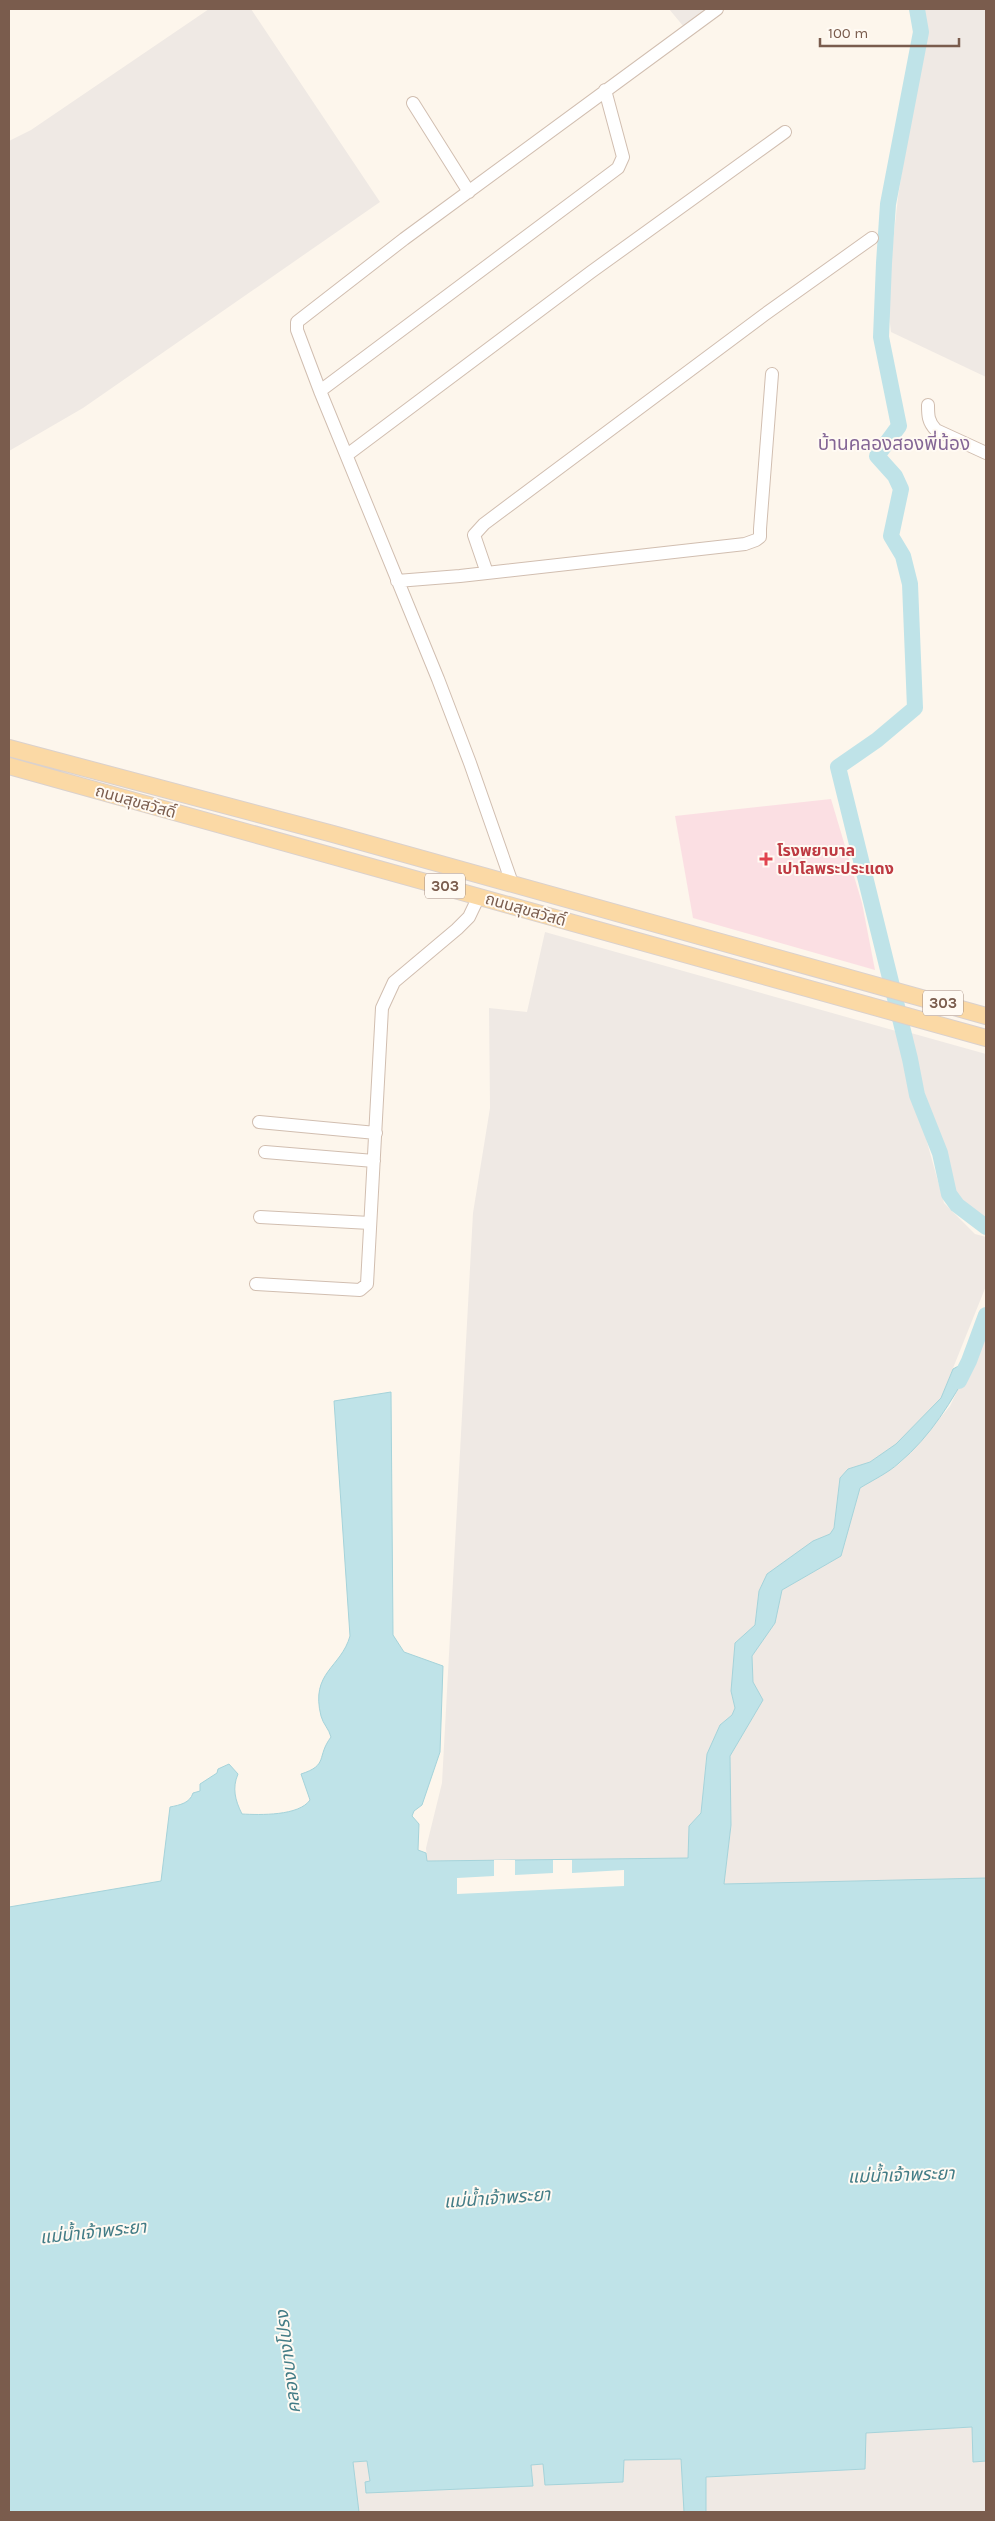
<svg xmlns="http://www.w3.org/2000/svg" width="995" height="2521" viewBox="0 0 995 2521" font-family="Karla,'Noto Sans Thai',sans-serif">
<rect width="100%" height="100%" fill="#fdf6ec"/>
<path fill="#efe9e4" d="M209 9H251L380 202 83 408 9 451V141L31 130Z
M669 9H708L684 27Z
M917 9H986V377L891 332 887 298 898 197 918 67Z
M545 932 896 1031 944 1203 975 1234 986 1237V1286L941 1398 896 1444 870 1462 848 1469 840 1478 834 1528 830 1534 813 1541 759 1591 755 1625 735 1643 731 1691 735 1708 732 1715 720 1725 707 1754 701 1813 689 1826V1858L427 1861 426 1848 442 1783 473 1213 490 1108 489 1008 527 1012Z
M911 1033 986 1054V1218L947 1198Z
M986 1331V1878L724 1885 731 1825 730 1756 763 1700 753 1682 752 1656 775 1623 782 1590 841 1556 860 1488 899 1464 921 1441 950 1406Z
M972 2427 973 2462 986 2461V2512H706V2477L865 2469V2433Z
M681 2459 684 2512H359L353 2462 367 2461 370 2481 367 2493 532 2486 531 2465 544 2464 545 2484 623 2482 624 2460Z"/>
<path fill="#fbdfe3" d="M831 799 862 903 875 970 693 918 675 816Z"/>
<path fill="#bfe3e8" stroke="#a5d3da" d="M966 1362 972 1364C952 1401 931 1436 899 1463 888 1473 873 1480 860 1488L841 1556 782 1590 775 1623 752 1656 753 1682 763 1700 730 1756 731 1825 724 1884 986 1878V2461L973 2462 972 2427 866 2433 865 2469 706 2477V2512H684L681 2459 624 2460 623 2482 545 2485 543 2464 531 2465 533 2486 366 2493 365 2482 370 2481 367 2461 353 2462 359 2512H9V1907L161 1881 170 1807C180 1805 190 1803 193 1793L200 1791V1784L217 1773 218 1769 229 1764 238 1774C232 1788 235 1800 242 1814 260 1815 299 1816 310 1800L301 1774C329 1765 316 1757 331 1737 329 1729 323 1724 321 1716 310 1672 341 1668 350 1636L334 1401 391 1392 393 1635 404 1652 443 1666 440 1752 422 1805 414 1811 412 1816 419 1824 418 1850 426 1853 427 1861 688 1858 689 1826 701 1813 707 1754 720 1725 732 1715 735 1708 731 1691 735 1643 755 1625 759 1591 767 1574 813 1541 830 1534 834 1528 840 1478 848 1469 870 1462 896 1444 941 1398 953 1369Z"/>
<path fill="#fdf6ec" d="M494 1860H515V1875L553 1873V1860H572V1873L624 1870V1886L457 1894V1878L494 1876Z"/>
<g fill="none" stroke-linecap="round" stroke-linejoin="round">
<path stroke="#bfe3e8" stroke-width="16" d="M917 9 921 32 888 204 884 263 881 337 899 426 877 456 895 476 901 489 891 536 903 556 910 584 915 708 877 740 838 767 910 1059 917 1095 940 1153 949 1194 957 1205 986 1227
M959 1381 969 1361 986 1315"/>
<defs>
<path id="minor" d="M413 103 469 192
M320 391 618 168 623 157 605 90
M928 405C928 415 928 422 936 430L986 453
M347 455 591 272 785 132
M487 573 474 535 484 524 764 315 872 238
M397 581 460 576 745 544 756 540 760 537V529L772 374
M512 883 470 763 438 679 320 391 297 330V322L404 239 717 9
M259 1122 376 1133
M265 1152 374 1161
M260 1217 370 1223
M256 1284 360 1290 367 1284 382 1008 394 982 457 929 469 917 479 896"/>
<path id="major" d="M9 748 333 834 986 1016
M9 766 986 1038"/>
</defs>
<use href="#minor" stroke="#d1beb0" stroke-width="14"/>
<use href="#major" stroke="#dad1cd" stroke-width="18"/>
<use href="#minor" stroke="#fff" stroke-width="12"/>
<use href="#major" stroke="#fbd9a5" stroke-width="16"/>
</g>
<path fill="#e0444e" stroke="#fffaf3" stroke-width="2" d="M763.5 851.5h5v5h5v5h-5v5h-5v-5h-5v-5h5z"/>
<g text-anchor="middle" stroke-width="4" stroke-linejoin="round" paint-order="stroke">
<g fill="#fffaf3" stroke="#a28b7f" stroke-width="1">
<rect x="425" y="873.5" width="40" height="25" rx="4"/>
<rect x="923" y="990.5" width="40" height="25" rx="4"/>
</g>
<g font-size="15" font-weight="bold" fill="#7a5c4d">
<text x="445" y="891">303</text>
<text x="943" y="1008">303</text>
</g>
<g font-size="16" fill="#7a5c4d" stroke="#fffaf3">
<text transform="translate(136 801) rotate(16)" y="6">ถนนสุขสวัสดิ์</text>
<text transform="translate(526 909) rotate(16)" y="6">ถนนสุขสวัสดิ์</text>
</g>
<g font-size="16" font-weight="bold" fill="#be3a42" stroke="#fffaf3" text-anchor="start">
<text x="777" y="856">โรงพยาบาล<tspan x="777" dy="18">เปาโลพระประแดง</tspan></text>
</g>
<g font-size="18" font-style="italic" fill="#437c86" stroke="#fffaf3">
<text transform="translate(901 2175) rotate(-2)" y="6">แม่น้ำเจ้าพระยา</text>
<text transform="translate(497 2198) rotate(-4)" y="6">แม่น้ำเจ้าพระยา</text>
<text transform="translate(93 2232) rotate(-6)" y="6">แม่น้ำเจ้าพระยา</text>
<text transform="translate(288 2362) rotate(-97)" y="6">คลองบางโปรง</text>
</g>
<g font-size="19" fill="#846695" stroke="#fffaf3">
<text x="894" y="450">บ้านคลองสองพี่น้อง</text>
</g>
</g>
<rect width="995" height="2521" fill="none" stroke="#7a5c4d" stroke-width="20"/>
<path d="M820 38v8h139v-8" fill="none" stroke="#7a5c4d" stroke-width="2.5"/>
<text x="828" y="38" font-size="15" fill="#7a5c4d" stroke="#fffaf3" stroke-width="4" paint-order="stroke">100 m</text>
</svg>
